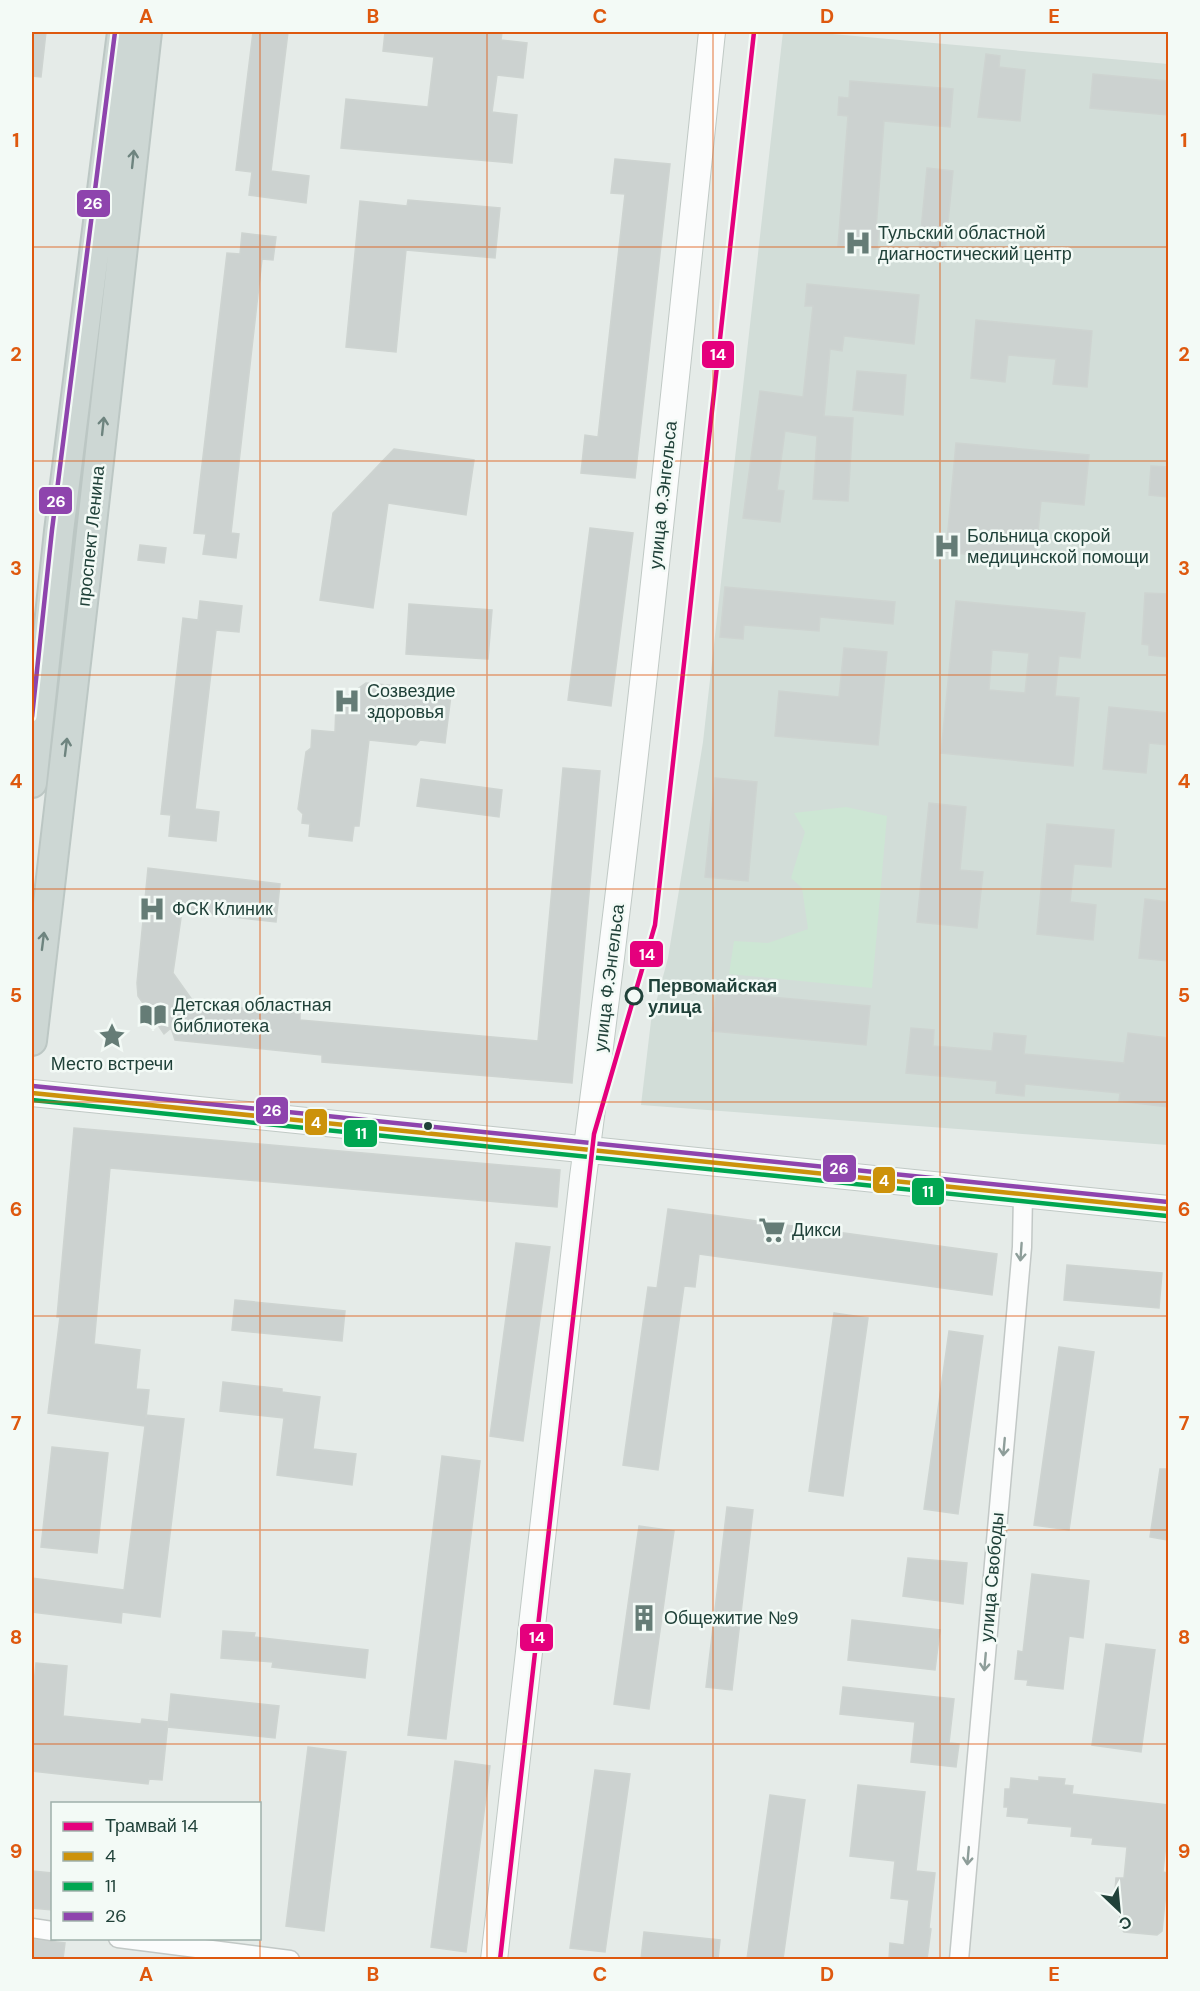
<svg xmlns="http://www.w3.org/2000/svg" width="1200" height="1991" viewBox="0 0 1200 1991" font-family="'DM Sans',sans-serif">
<rect width="100%" height="100%" fill="#e5ebe8"/>
<path fill="#d2ddd8" d="M783 32H810L1168 64V1145L641 1105 651 1021 668 958 703 742Z"/>
<path fill="#cde6d4" d="M846 807 887 816 872 988 729 974 734 941 768 943 808 929 802 888 791 878 805 832 794 813Z"/>
<path fill="#ccd2d0" stroke="#ced4d1" stroke-width="1.5" fill-rule="evenodd" d="M32 32H46L41 77 32 76Z
M253 32H288L271 171 309 176 306 203 249 195 252 172 236 170Z
M385 32H502L501 40 527 43 523 78 497 75 492 112 517 115 512 163 341 148 346 99 428 107 434 57 383 51Z
M986 54 1000 56 999 67 1025 70 1020 121 978 117Z
M1093 74 1168 81V115L1090 108Z
M850 81 953 89 950 127 884 121 876 229H879L877 249 838 246 848 116 838 115 839 97 849 98Z
M615 159 670 164 635 478 581 473 585 435 598 437 625 194 611 193Z
M927 168 953 171 945 253 919 251Z
M408 200 500 208 495 258 406 250 396 352 346 347 360 201 407 206Z
M242 233 276 237 273 260 262 259 231 533 239 534 236 558 203 554 206 534 194 533 227 253 240 254Z
M807 284 919 295 914 344 844 336 842 351 830 349 824 416 853 418 848 501 813 499 817 436 785 431 777 490 784 491 780 522 743 518 760 391 803 397 813 306H805Z
M976 320 1092 331 1087 387 1053 384 1056 359 1008 355 1005 382 971 378Z
M857 371 906 375 903 415 853 410Z
M956 443 1089 455 1084 505 1041 501 1035 561 946 552Z
M394 449 474 460 466 515 388 503 373 608 320 600 333 513Z
M1151 466 1168 467V497L1149 495Z
M590 528 633 533 611 706 568 700Z
M140 545 166 548 164 563 138 560Z
M725 587 895 602 893 624 820 617 819 631 744 625 743 639 720 637Z
M1145 593 1168 594V657L1149 655V645L1142 644Z
M200 601 242 606 239 632 216 630 195 809 219 812 216 841 169 836 171 815 161 814 183 618 198 620Z
M956 601 1085 613 1080 658 1059 656 1055 696 1079 698 1073 766 941 753ZM992 650 1029 653 1025 693 989 690Z
M409 604 492 610 488 659 406 654Z
M844 648 887 652 878 745 775 736 779 691 839 697Z
M366 683 428 689 431 693 451 695 445 743 420 740 416 745 369 740 359 826H354L352 841 309 836 310 824 302 823 303 814 298 809 306 752 311 748 312 730 335 732 336 704Z
M1109 707 1168 713V745L1149 743 1146 773 1103 769Z
M563 768 600 771 572 1083 322 1062V1055L175 1040 171 1028 164 1034 138 996 137 983 148 868 280 884 276 922 182 911 173 973 195 1004 300 1013V1020L538 1041Z
M715 778 757 782 748 881 705 877Z
M421 779 502 790 499 817 417 806Z
M929 803 966 807 960 870 983 872 977 928 917 922Z
M1047 824 1114 830 1111 867 1074 864 1070 902 1096 905 1093 940 1037 934Z
M1145 899 1168 902V961L1139 958Z
M716 992 870 1006 866 1045 712 1031Z
M911 1028 934 1030 933 1046 992 1051 994 1033 1026 1036 1024 1054 1124 1063 1128 1033 1168 1038V1107L1119 1101 1120 1093 1025 1084 1024 1096 996 1093 997 1081 906 1073Z
M74 1128 560 1170 557 1207 110 1168 94 1344 140 1350 136 1389 149 1390 146 1418V1415L184 1419 160 1617 122 1612 121 1623 32 1612V1578L124 1590 145 1426 48 1413 60 1317H57Z
M668 1209 997 1254 992 1295 699 1254 695 1287 684 1286 658 1470 623 1465 648 1287 657 1288Z
M516 1243 550 1247 523 1441 490 1436Z
M1067 1265 1162 1273 1159 1308 1064 1300Z
M235 1300 345 1311 342 1341 232 1330Z
M834 1313 868 1318 843 1496 809 1491Z
M949 1331 983 1336 958 1514 924 1509Z
M1059 1347 1094 1352 1069 1530 1034 1525Z
M223 1382 282 1389V1392L320 1397 313 1449 356 1454 352 1485 277 1475 284 1418 220 1411Z
M52 1447 108 1453 97 1553 41 1547Z
M442 1456 480 1461 446 1739 408 1735Z
M1160 1469H1168V1540L1150 1537Z
M727 1507 753 1510 732 1690 706 1687Z
M639 1526 674 1531 649 1709 614 1704Z
M908 1558 967 1563 963 1604 903 1596Z
M1032 1574 1089 1581 1083 1638 1069 1636 1063 1689 1027 1685 1028 1680 1015 1679 1018 1651 1023 1652Z
M852 1620 940 1630 935 1670 848 1660Z
M223 1631 255 1633 254 1637 368 1650 365 1678 272 1667 273 1662 221 1658Z
M1106 1644 1155 1650 1141 1752 1092 1745Z
M36 1663 67 1666 63 1716 141 1724 142 1719 168 1722 162 1780 149 1779 148 1784 32 1771V1705Z
M843 1687 954 1699 949 1743 959 1744 956 1767 911 1762 915 1722 840 1714Z
M171 1694 279 1706 275 1738 168 1727Z
M308 1747 346 1752 324 1931 286 1926Z
M455 1761 490 1766 466 1952 431 1947Z
M595 1770 630 1774 605 1952 570 1948Z
M1039 1777 1065 1779 1064 1785 1073 1786 1072 1794 1168 1805V1825L1163 1872 1168 1873 1162 1931 1157 1935 1124 1932 1119 1926 1121 1905H1114L1116 1878H1124L1127 1847 1092 1844 1093 1838 1071 1836 1072 1827 1028 1823 1029 1818 1007 1816 1008 1807H1004L1005 1789H1010L1011 1778 1039 1781Z
M858 1785 925 1792 916 1871 935 1873 929 1928 931 1929 927 1959H889L890 1943 904 1945 909 1900 891 1898 895 1861 850 1856Z
M770 1795 805 1800 783 1959H747Z
M32 1871 52 1873V1910L32 1908Z
M644 1932 720 1940 718 1959H641Z
M32 1939 65 1943 63 1959H32Z"/>
<g fill="none" stroke-linecap="round" stroke-linejoin="round">
<defs>
<path id="street" d="M32 1928 52 1931
M118 1938 290 1960
M959 1960 1022 1247 1023 1194"/>
<path id="secondary" d="M32 1093 1168 1209
M494 1960 583 1177C634 796 672 414 712 32"/>
<path id="primary" d="M32 783 59 531 122 32
M32 1041 87 568 147 32"/>
</defs>
<use href="#street" stroke="#c2c8c6" stroke-width="21"/>
<use href="#secondary" stroke="#c0c9c5" stroke-width="28"/>
<use href="#primary" stroke="#bcc7c4" stroke-width="32"/>
<use href="#street" stroke="#fbfcfc" stroke-width="18"/>
<use href="#secondary" stroke="#fbfcfc" stroke-width="26"/>
<use href="#primary" stroke="#cdd7d4" stroke-width="28"/>
<defs>
<path id="bus-1" d="M32 1093 1168 1209"/>
<path id="bus-2" d="M32 1100 1167 1216"/>
<path id="bus-3" d="M32 717 52 530 115 32
M33 1086 1168 1202"/>
</defs>
<use href="#bus-1" stroke="#f3faf6" stroke-width="9"/>
<use href="#bus-2" stroke="#f3faf6" stroke-width="9"/>
<use href="#bus-3" stroke="#f3faf6" stroke-width="9"/>
<use href="#bus-1" stroke="#cc920b" stroke-width="4.5"/>
<use href="#bus-2" stroke="#00a651" stroke-width="4.5"/>
<use href="#bus-3" stroke="#8e44ad" stroke-width="4.5"/>
<defs>
<path id="tram-1" d="M500 1960 594 1134 655 925 754 32"/>
</defs>
<use href="#tram-1" stroke="#f3faf6" stroke-width="9"/>
<use href="#tram-1" stroke="#e5007d" stroke-width="4.5"/>
</g>
<defs><path id="oneway-shaft" d="M-6 0H5M1.5-3L5.5 0L1.5 3" fill="none" stroke-width="1.6" stroke-linecap="round" stroke-linejoin="round" transform="scale(1.5)"/></defs>
<g stroke="#6e847f">
<use href="#oneway-shaft" transform="translate(133 159) rotate(-84)"/>
<use href="#oneway-shaft" transform="translate(103 426) rotate(-84)"/>
<use href="#oneway-shaft" transform="translate(66 747) rotate(-83)"/>
<use href="#oneway-shaft" transform="translate(43 941) rotate(-83)"/>
</g>
<g stroke="#8e9e9a">
<use href="#oneway-shaft" transform="translate(1021 1252) rotate(94)"/>
<use href="#oneway-shaft" transform="translate(1004 1447) rotate(95)"/>
<use href="#oneway-shaft" transform="translate(985 1662) rotate(95)"/>
<use href="#oneway-shaft" transform="translate(968 1856) rotate(95)"/>
</g>
<path fill="none" stroke="#de580e" stroke-width="1.5" stroke-opacity="0.55" d="M260 32V1960M487 32V1960M713 32V1960M940 32V1960M32 247H1168M32 461H1168M32 675H1168M32 889H1168M32 1102H1168M32 1316H1168M32 1530H1168M32 1744H1168"/>
<defs>
<symbol id="hospital-bare" viewBox="-9 -9 18 18"><path d="M-5-5h3v3.5h4V-5h3V5h-3V1.5h-4V5h-3Z" fill="#657c76" stroke="#f3faf6" stroke-width="2.5" paint-order="stroke"/></symbol>
<symbol id="library-bare" viewBox="-9 -9 18 18"><path d="M-6-4Q-3-5.5-.7-3.5V5Q-3 3-6 4ZM6-4Q3-5.5 .7-3.5V5Q3 3 6 4Z" fill="#657c76" stroke="#f3faf6" stroke-width="2.5" paint-order="stroke"/></symbol>
<symbol id="sight-bare" viewBox="-9 -9 18 18"><path d="M0-6L1.8-2.2L6-1.7L2.9 1.2L3.7 5.4L0 3.3L-3.7 5.4L-2.9 1.2L-6-1.7L-1.8-2.2Z" fill="#657c76" stroke="#f3faf6" stroke-width="2.5" paint-order="stroke"/></symbol>
<symbol id="supermarket-bare" viewBox="-9 -9 18 18"><path d="M-6-5.5h2.5l.6 2H6L4.5 2H-2.5L-4.4-4H-6ZM-1.5 3.2a1.3 1.3 0 1 0 .1 0ZM3 3.2a1.3 1.3 0 1 0 .1 0Z" fill="#657c76" stroke="#f3faf6" stroke-width="2.5" paint-order="stroke"/></symbol>
<symbol id="building-bare" viewBox="-9 -9 18 18"><path d="M-4-6H4V6H1V3H-1V6H-4ZM-2.5-4.3h1.7v1.8h-1.7ZM.8-4.3h1.7v1.8H.8ZM-2.5-1h1.7V.8h-1.7ZM.8-1h1.7V.8H.8Z" fill="#657c76" stroke="#f3faf6" stroke-width="2.5" paint-order="stroke"/></symbol>
</defs>
<g fill-rule="evenodd">
<use href="#hospital-bare" x="839" y="224" width="38" height="38"/>
<use href="#hospital-bare" x="928" y="527" width="38" height="38"/>
<use href="#hospital-bare" x="328" y="682" width="38" height="38"/>
<use href="#hospital-bare" x="133" y="890" width="38" height="38"/>
<use href="#library-bare" x="134" y="996" width="38" height="38"/>
<use href="#sight-bare" x="93" y="1017" width="38" height="38"/>
<use href="#supermarket-bare" x="753" y="1211" width="38" height="38"/>
<use href="#building-bare" x="625" y="1599" width="38" height="38"/>
</g>
<circle fill="#f3faf6" stroke="#204139" stroke-width="3" cx="634" cy="996" r="8"/>
<circle fill="#204139" stroke="#f3faf6" stroke-width="2" cx="428" cy="1126" r="5"/>
<g text-anchor="middle" stroke-width="5" stroke-linejoin="round" paint-order="stroke">
<g font-size="18" fill="#204139" stroke="#f3faf6" text-anchor="start">
<text x="878" y="239">Тульский областной<tspan x="878" dy="21">диагностический центр</tspan></text>
<text x="967" y="542">Больница скорой<tspan x="967" dy="21">медицинской помощи</tspan></text>
<text x="367" y="697">Созвездие<tspan x="367" dy="21">здоровья</tspan></text>
<text x="172" y="915">ФСК Клиник</text>
<text x="173" y="1011">Детская областная<tspan x="173" dy="21">библиотека</tspan></text>
<text x="112" y="1070" text-anchor="middle">Место встречи</text>
<text x="792" y="1236">Дикси</text>
<text x="664" y="1624">Общежитие №9</text>
</g>
<g font-size="18" fill="#204139" stroke="#f3faf6">
<text transform="translate(663 495) rotate(-84)" y="6">улица Ф.Энгельса</text>
<text transform="translate(91 536) rotate(-84)" y="6">проспект Ленина</text>
<text transform="translate(609 978) rotate(-83)" y="6">улица Ф.Энгельса</text>
<text transform="translate(992 1577) rotate(-85)" y="6">улица Свободы</text>
</g>
<g font-size="18" font-weight="bold" fill="#204139" stroke="#f3faf6" text-anchor="start">
<text x="648" y="992">Первомайская<tspan x="648" dy="21">улица</tspan></text>
</g>
</g>
<g stroke="#f3faf6" stroke-width="2">
<rect x="76" y="189" width="35" height="29" rx="6" fill="#8e44ad"/>
<rect x="701" y="340" width="34" height="29" rx="6" fill="#e5007d"/>
<rect x="38" y="486" width="35" height="29" rx="6" fill="#8e44ad"/>
<rect x="629" y="940" width="35" height="28" rx="6" fill="#e5007d"/>
<rect x="255" y="1096" width="34" height="29" rx="6" fill="#8e44ad"/>
<rect x="304" y="1108" width="24" height="28" rx="6" fill="#cc920b"/>
<rect x="343" y="1119" width="35" height="29" rx="6" fill="#00a651"/>
<rect x="822" y="1154" width="35" height="29" rx="6" fill="#8e44ad"/>
<rect x="872" y="1166" width="24" height="28" rx="6" fill="#cc920b"/>
<rect x="911" y="1177" width="34" height="29" rx="6" fill="#00a651"/>
<rect x="519" y="1623" width="35" height="29" rx="6" fill="#e5007d"/>
</g>
<g font-size="16" text-anchor="middle" font-weight="bold" fill="#fff">
<text x="93" y="209">26</text>
<text x="718" y="360">14</text>
<text x="56" y="507">26</text>
<text x="647" y="960">14</text>
<text x="272" y="1116">26</text>
<text x="316" y="1128">4</text>
<text x="361" y="1139">11</text>
<text x="839" y="1174">26</text>
<text x="884" y="1186">4</text>
<text x="928" y="1197">11</text>
<text x="537" y="1643">14</text>
</g>
<rect width="1200" height="1991" fill="none" stroke="#f3faf6" stroke-width="66"/>
<rect x="51" y="1802" width="210" height="138" fill="#f3faf6" stroke="#9fb0aa" stroke-width="1.5"/>
<rect x="63" y="1822" width="30" height="9" fill="#e5007d" stroke="#9fb0aa" stroke-width="1.5"/>
<text x="105" y="1832" font-size="18" fill="#204139">Трамвай 14</text>
<rect x="63" y="1852" width="30" height="9" fill="#cc920b" stroke="#9fb0aa" stroke-width="1.5"/>
<text x="105" y="1862" font-size="18" fill="#204139">4</text>
<rect x="63" y="1882" width="30" height="9" fill="#00a651" stroke="#9fb0aa" stroke-width="1.5"/>
<text x="105" y="1892" font-size="18" fill="#204139">11</text>
<rect x="63" y="1912" width="30" height="9" fill="#8e44ad" stroke="#9fb0aa" stroke-width="1.5"/>
<text x="105" y="1922" font-size="18" fill="#204139">26</text>
<g transform="translate(1119 1910) rotate(154)" stroke="#f3faf6" stroke-width="4.5" paint-order="stroke">
<path d="M0-4.5L10 22L0 15L-10 22Z" fill="#204139"/>
<text y="-9" font-size="16" font-weight="bold" text-anchor="middle" fill="#204139">С</text>
</g>
<rect x="33" y="33" width="1134" height="1925" fill="none" stroke="#de580e" stroke-width="2"/>
<g font-size="20" text-anchor="middle" font-weight="bold" fill="#de580e">
<text x="146" y="23">A</text>
<text x="373" y="23">B</text>
<text x="600" y="23">C</text>
<text x="827" y="23">D</text>
<text x="1054" y="23">E</text>
<text x="16" y="147">1</text>
<text x="1184" y="147">1</text>
<text x="16" y="361">2</text>
<text x="1184" y="361">2</text>
<text x="16" y="575">3</text>
<text x="1184" y="575">3</text>
<text x="16" y="788">4</text>
<text x="1184" y="788">4</text>
<text x="16" y="1002">5</text>
<text x="1184" y="1002">5</text>
<text x="16" y="1216">6</text>
<text x="1184" y="1216">6</text>
<text x="16" y="1430">7</text>
<text x="1184" y="1430">7</text>
<text x="16" y="1644">8</text>
<text x="1184" y="1644">8</text>
<text x="16" y="1858">9</text>
<text x="1184" y="1858">9</text>
<text x="146" y="1981">A</text>
<text x="373" y="1981">B</text>
<text x="600" y="1981">C</text>
<text x="827" y="1981">D</text>
<text x="1054" y="1981">E</text>
</g>
</svg>
